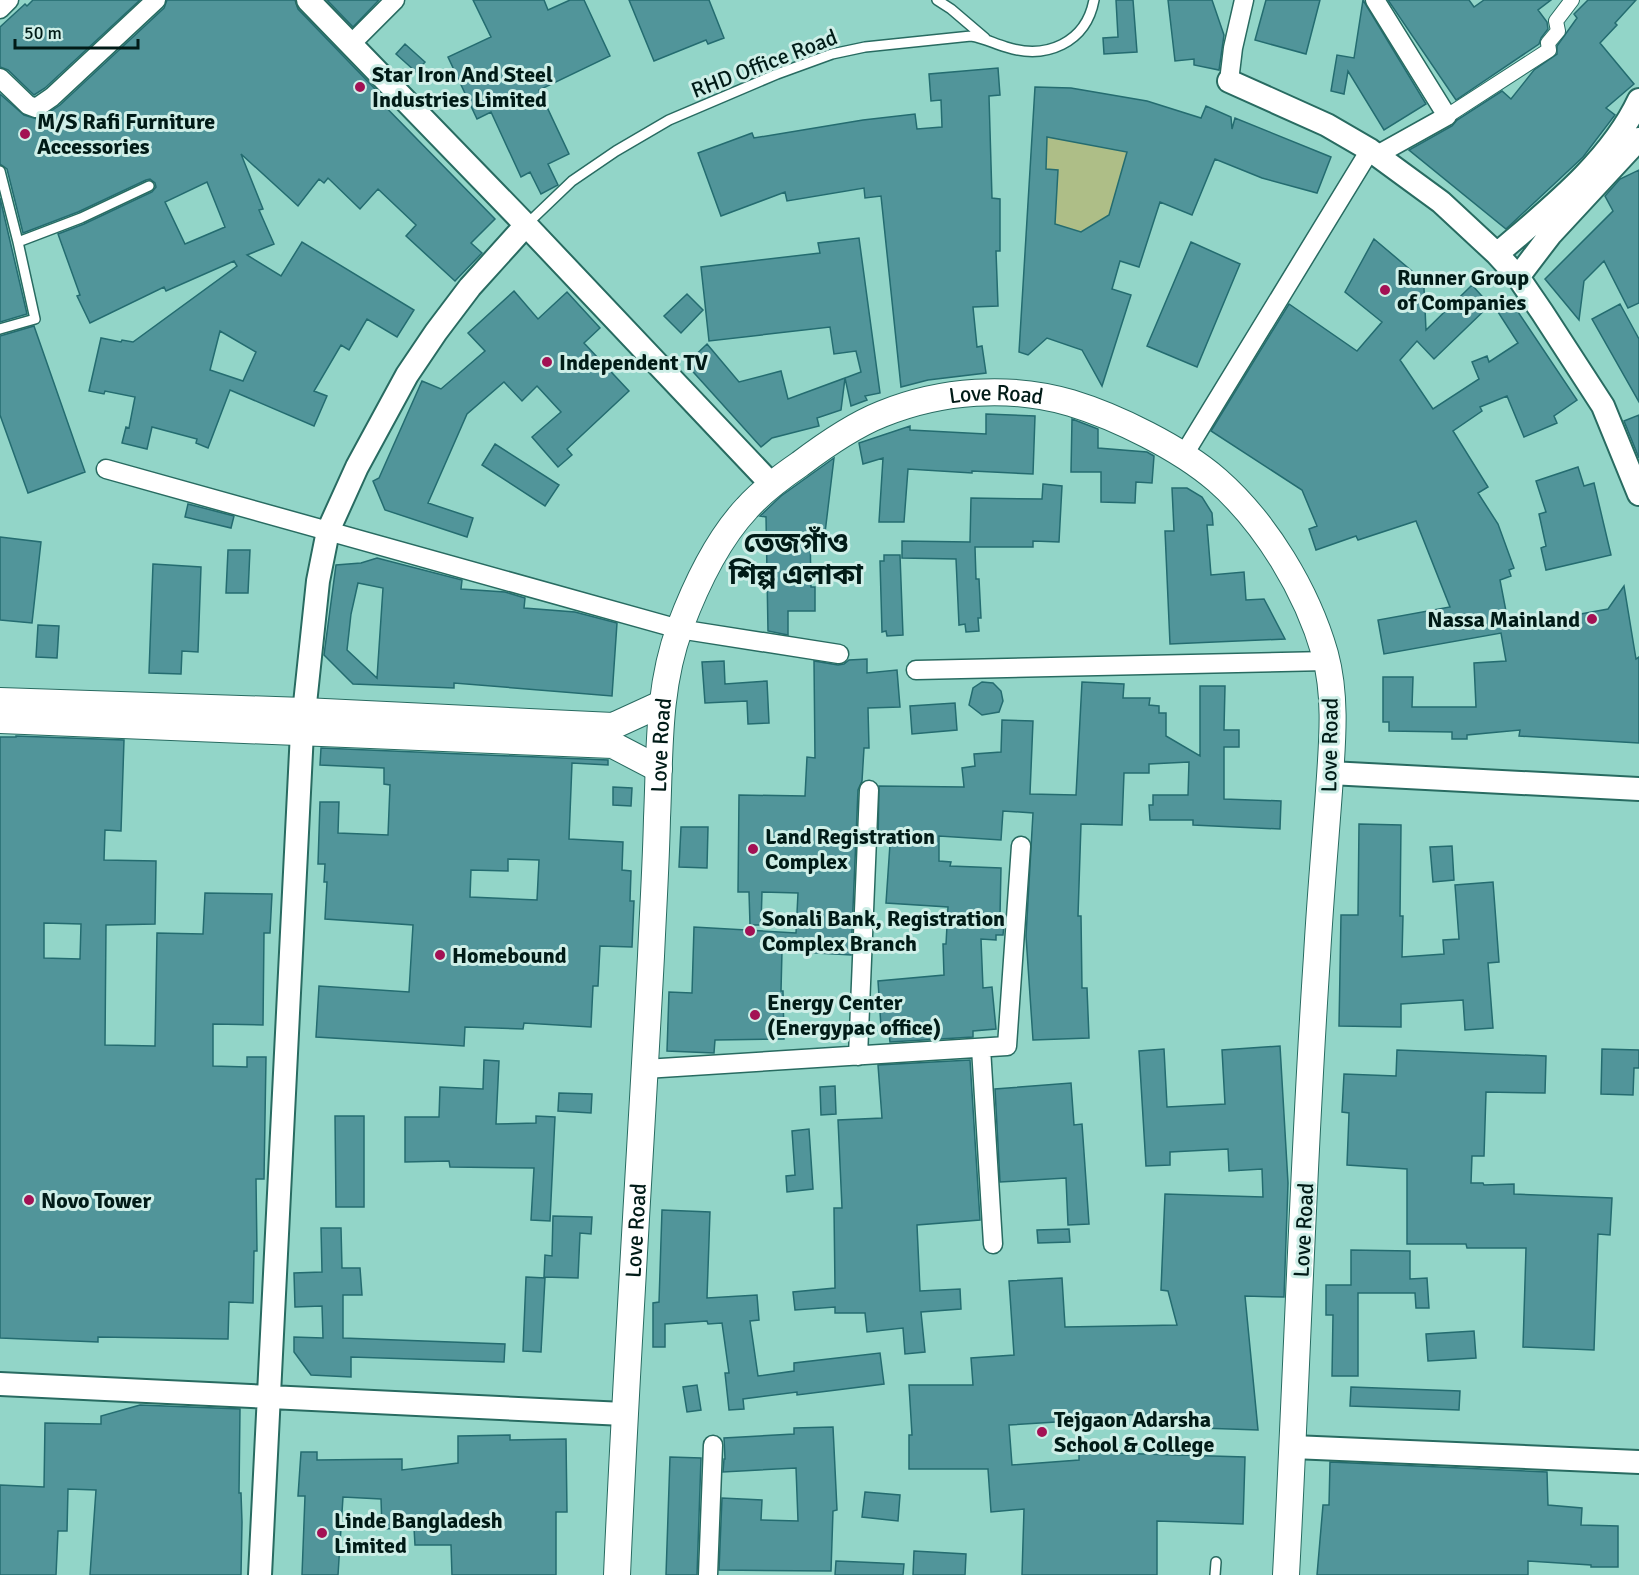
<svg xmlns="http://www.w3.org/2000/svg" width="1639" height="1575" viewBox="0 0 1639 1575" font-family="Signika,'Noto Sans Bengali',sans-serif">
<rect width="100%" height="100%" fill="#92d5c8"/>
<path fill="#aebe87" d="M1047 137 1127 152 1109 215 1081 232 1055 224 1058 170 1046 169Z"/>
<path fill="#51959a" stroke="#246c70" stroke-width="1.5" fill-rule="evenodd" d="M33 0H140L45 88 34 95 8 70 0 67V27L25 4 27 6Z
M167 0H295L298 9 377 91 373 94 495 219 471 243 482 253 455 281 406 236 416 225 378 189 360 209 328 178 324 183 319 179 298 206 241 154 263 209 259 210 274 244 247 255 281 276 302 242 414 310 397 337 367 319 349 350 341 345 314 391 327 396 314 426 230 390 208 448 196 443 197 439 152 427 147 449 122 443 126 427 129 428 135 397 105 391 104 394 89 391 101 338 121 342 122 340 133 342 237 266 234 261 166 291 164 287 90 323 77 296 80 295 58 234 84 224 152 192 156 187 155 183 150 179 146 180 78 212 23 233 7 169 0 164V94L24 115 37 119 42 117 60 105 164 8ZM207 182 225 227 185 244 165 202ZM220 331 256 352 243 381 210 370Z
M327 0H379L353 27Z
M473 0H544L548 10 570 0H584L610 56 539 90 569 154 548 164 558 185 541 194 530 172 521 177 491 112 477 119 448 57 491 37Z
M629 0H709L724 38 708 44 706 40 654 61Z
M1116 0H1133L1137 52 1104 54 1103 38 1118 37Z
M1168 0H1212L1224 35 1219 70 1194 65V59L1175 61Z
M1266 0H1320L1306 54 1255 40Z
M1363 0 1426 104 1384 130 1348 71 1344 94 1331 91 1337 55 1354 58Z
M1388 0H1469L1474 7 1484 0H1551L1538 10 1547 22 1548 29 1541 38 1539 44 1456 100Z
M1588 0H1636L1615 23 1617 25 1600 43 1634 84 1606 108 1615 115 1583 157 1506 229 1409 150 1452 126 1457 120 1502 91 1511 99 1534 70 1557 54V46L1577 18 1574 14Z
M405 44 425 62 416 72 396 54Z
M998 68 1000 95 989 96 992 198 1000 199V251H996L998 306 973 307 977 347 982 346 986 373 928 380 901 387 881 196 865 198 864 188 787 201 785 192 721 216 698 153 752 133 754 138 863 120 915 114 917 129 942 127 941 100 931 101 929 74Z
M1035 87 1071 88 1147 101 1201 118 1206 106 1231 117 1232 129 1235 118 1331 157 1317 193 1262 178 1215 159 1192 215 1160 202 1139 267 1120 261 1112 289 1131 295 1102 386 1082 350 1047 338 1028 355 1019 352ZM1047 137 1127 152 1109 215 1081 232 1055 224 1058 170 1046 169Z
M1639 170V303L1628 308 1604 261 1584 281 1579 320 1545 279 1613 211 1605 196 1620 179Z
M0 198 27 314 0 322Z
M859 238 880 393 865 396 867 400 851 406 845 378 861 372 856 351 834 354 830 327 709 341 701 267 820 253 818 243Z
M1374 239 1413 272 1424 288 1426 330 1472 285 1490 305 1434 359 1417 341 1400 360 1433 409 1479 379 1472 362 1487 356 1489 362 1518 343 1498 312 1512 303 1577 400 1554 416 1557 423 1524 437 1507 396 1480 407 1482 411 1453 431 1488 487 1478 493 1498 524 1514 568 1509 570 1511 576 1500 580 1509 627 1608 609 1624 586 1636 659 1639 657V743L1519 736 1520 730 1467 735V739H1452V732L1389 731V722H1383V677H1413L1412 707H1476L1474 663 1506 661 1501 633 1384 654 1378 620 1450 607 1416 521 1358 540 1356 536 1316 550 1309 529 1317 526 1302 490 1211 431 1289 304 1357 351 1382 322 1345 292Z
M1191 242 1240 264 1197 367 1147 346Z
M514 291 538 319 567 292 600 328 584 343 629 391 567 449 572 455 558 467 532 437 561 412 537 386 522 401 504 382 467 414 428 503 473 518 467 537 385 510 373 481 379 478 422 381 441 389 485 351 468 333Z
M687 294 703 310 681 333 664 316Z
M1620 304 1639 339V402L1592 319Z
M34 326 85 472 28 493 0 415V336Z
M707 344 739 382 781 371 788 399 845 378 841 410 817 418 819 426 772 438 761 447 686 364Z
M986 414 1035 416 1033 474 972 471V473L908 469 904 522H879L883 458 863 464 859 443 910 426V430L986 434Z
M1639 415V458L1624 421Z
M1072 419 1098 429V448L1147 452 1154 456 1152 483 1136 482 1135 503 1101 502V472H1071Z
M495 444 559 485 545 506 482 465Z
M834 458 825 533 810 532 811 587H815V611H788V635L768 631 766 517 760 516 781 496Z
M1578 467 1584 486 1594 483 1611 555 1546 570 1541 548 1546 546 1539 514 1546 512 1536 481Z
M1043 484 1062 486 1059 542 1033 541V547H975L976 579H979L981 618H978L979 631 966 632 965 624 959 625 956 559 902 558V541L970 542 971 498 1042 499Z
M1172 488H1187L1202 497 1212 513 1213 525H1207L1211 575 1244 572 1246 600 1264 599 1285 639 1170 644 1165 531H1174Z
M188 504 234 516 231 528 185 517Z
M0 537 41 542 32 623 0 620Z
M228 550H250L248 593H226Z
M884 555H900L903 635 887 636 886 631 882 632 880 561H884Z
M377 558 462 580 461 589 505 592 525 598 524 608 575 612 617 623 612 696 454 683V688L353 684 324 655 336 565 361 563ZM358 583 383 588 377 678 347 650 351 614Z
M153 564 201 567 198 652 182 651 181 674 149 673Z
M38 625 59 626 57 658 36 657Z
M867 659V673L897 670 900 707 868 708 869 748H864L862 781 858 790 851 955 782 951 781 991H783L784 1039 715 1040 714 1053 667 1051 669 992 692 993 694 927 796 933 798 893 762 892 761 925H750L749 892H738L739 795 805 796 807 757 815 758 814 661 838 665 844 664 849 660Z
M724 661 725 684 767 681 769 723 748 724 747 701 705 703 702 662Z
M982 682 993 683 1001 691 1003 701 999 712 982 715 969 705 973 688Z
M1082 682 1124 684 1123 698H1150L1149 705 1159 706V713H1166V736L1200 756V686H1225L1224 730H1239V747H1224V799L1281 801 1280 829 1193 825V820H1150L1149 805H1153V795H1188L1189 762 1149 764V773H1124L1122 825 1081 824 1078 916H1081L1082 988H1087L1089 1038 1033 1040 1026 936 1033 813 1003 811 1001 840 939 836V861L951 862 950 866 1001 868 1000 915H1005L1003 935H996V940L981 939 983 988 992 987 996 1029 973 1031V1037L890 1042 888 1026 881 1027 878 981 944 975 943 944H946L948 907 886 903 890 844H878L879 786 964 787 962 768 975 766 974 754 1001 752 1002 720 1033 721 1030 794 1076 795Z
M955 703 957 730 912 734 910 706Z
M16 736 124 740 121 831 105 830 104 860 156 861 155 924 106 925 105 1045 155 1046 157 933 203 934 205 893 272 894 270 933H264L263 1025 213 1024V1066L247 1067V1057H266L264 1179H256L257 1251H254L253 1303 229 1302 228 1339 98 1337V1342L0 1338V737H16ZM44 923 81 924 80 959 44 958Z
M321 748 608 760V765L572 763 569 839 623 842 622 870 631 871 630 901H634L632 947 600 946 598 986H593L591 1027 524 1023 523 1029 465 1027 464 1046 316 1037 319 986 409 992 413 925 325 919 327 882H324L325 864H318L320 802H339L338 833 388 835 390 785 384 784V768L320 765ZM508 859 539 860 537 900 470 897 471 870 508 871Z
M613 787 632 788 631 806 613 805Z
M1359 824 1401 825 1400 916H1403L1402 957 1444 954 1443 940 1459 939 1455 885 1493 882 1499 962 1488 963 1493 1028 1465 1030 1463 1000 1401 1004V1027L1339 1026 1341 915H1358Z
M681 827H708L707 868 679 867Z
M1452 846 1454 880 1433 882 1430 847Z
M1280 1046 1288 1183 1284 1297 1245 1296 1258 1430 1172 1427 1173 1414 1072 1416V1421L1009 1425 1012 1465 1079 1460V1452L1245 1457 1243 1524 1157 1521V1575H1022L1024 1509 991 1512 988 1469H909V1435H912L909 1385H973L971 1358 1014 1355 1009 1281 1062 1278 1065 1327 1177 1325 1168 1291 1161 1290 1165 1194 1263 1197 1262 1169 1229 1171 1228 1149 1170 1152V1165L1146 1166 1139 1051 1164 1049 1167 1107 1225 1104 1222 1050Z
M1602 1049 1639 1050V1068H1634L1633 1095 1601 1094Z
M1397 1050 1546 1056 1545 1093 1486 1092 1484 1156H1472L1471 1183H1483L1484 1185 1514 1184V1194L1612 1198 1610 1235 1598 1234 1594 1350 1523 1347 1526 1248H1467L1466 1244H1407V1169L1347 1165 1349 1113 1342 1112 1344 1074 1396 1076Z
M484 1060 499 1061 496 1124 536 1123V1116L555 1117 550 1221 531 1220 534 1168 450 1167 449 1161 405 1162V1117H439L440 1087 483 1089Z
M970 1060 980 1220 917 1225 920 1291 960 1289 961 1309 921 1312 925 1352 905 1354 903 1328 867 1332 865 1313H835V1307L795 1310 793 1292 835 1288 834 1208H842L838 1120 882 1118 878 1065Z
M1071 1083 1074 1125 1082 1124 1089 1224 1068 1225 1066 1178 1000 1182 995 1089Z
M835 1086 836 1114 821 1115 820 1087Z
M559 1093 592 1094 591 1113 558 1111Z
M335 1116H364V1207H336Z
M809 1129 813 1189 787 1192 786 1176 795 1175 792 1131Z
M662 1210 710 1212 707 1298 757 1295 759 1320 750 1321 758 1376 794 1371V1363L880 1353 884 1384 797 1395V1392L743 1399 744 1409 729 1410 725 1373H729L722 1323 708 1324 707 1321 665 1324V1347H653V1303L659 1302Z
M553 1216 592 1217 591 1234 580 1233 578 1278 544 1277 545 1255 552 1256Z
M321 1228H341L342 1268H360L362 1295H343V1338L505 1344 504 1362 351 1357V1377L311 1375 294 1352V1337L323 1338 322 1306 295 1307 294 1273 322 1272Z
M1069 1229 1070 1242 1038 1243 1037 1230Z
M1351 1250 1410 1251V1279L1427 1278 1429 1308H1416L1415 1293H1358V1376H1332L1333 1315H1326V1285H1351Z
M526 1277 545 1278 541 1352 523 1351Z
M1474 1331 1476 1358 1428 1361 1426 1334Z
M697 1385 701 1410 687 1412 683 1387Z
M1351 1387 1460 1391 1459 1410 1350 1406Z
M140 1405 240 1409 239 1493H241L242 1522 241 1575H90L96 1490 68 1489 67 1531H58L56 1575H0V1485L44 1487 45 1423 101 1424V1416Z
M833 1427 837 1510 833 1511 831 1571 719 1570 722 1498 762 1500 761 1520 798 1521 796 1468 723 1472 724 1459H725L724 1438 794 1434V1428Z
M510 1435V1440L566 1439 567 1512H556V1575H452L451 1545H415L414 1528 382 1529 381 1499 343 1497 338 1575H302L305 1496H298L301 1452H317V1460L402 1459V1470L458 1463V1436Z
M670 1457 701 1458 697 1575H666Z
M1330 1462 1547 1472 1548 1505 1582 1508 1581 1525 1618 1526V1567H1591V1565L1528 1561V1575H1317L1323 1505H1329Z
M865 1492 900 1495 898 1521 862 1517Z
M914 1551 966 1554 965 1575H913Z
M836 1561 904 1564 903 1575H835Z"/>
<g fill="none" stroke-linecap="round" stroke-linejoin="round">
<defs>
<path id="service" d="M937 0 951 9 985 38
M0 171 18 242
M527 224 572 181 616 151 669 120 777 74 832 54 865 47 971 36C984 38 993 43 1006 47 1046 60 1086 43 1094 0
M0 329 35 319 18 242 81 218 149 186
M1215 1575 1216 1562"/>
<path id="pedestrian" d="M1447 116 1549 50 1548 43 1558 31 1556 21 1572 0"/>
<path id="minor" d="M1375 0 1447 116 1377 155
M0 9 9 0
M352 43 395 0
M0 78 28 105 36 108 52 97 156 0
M1229 81 1233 48 1244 0
M1183 456 1370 150
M106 469 679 629 839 654
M916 670 1327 661
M981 1048 993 1244
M858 1056 869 790
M645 1069 1007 1046 1021 846
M708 1575 713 1445"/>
<path id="tertiary" d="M308 0 526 225 772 485
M1229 81 1327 125 1370 150 1441 202 1497 254 1518 277 1542 312 1603 406 1639 494
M1497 254C1548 210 1610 162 1639 100
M1518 277 1550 235 1639 139
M1330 773 1639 789
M0 1384 624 1414
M1293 1447 1639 1462
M260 1575 302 732 318 581 328 531 357 467 407 375 436 332 470 287 526 225"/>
<g id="secondary">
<path d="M0 701 304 711 613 726 661 704"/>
<path d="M0 720 613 745 659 769"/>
<path id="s1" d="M617 1575C626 1368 640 1162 651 956 653 910 656 864 657 818 660 754 657 689 680 627 695 587 717 540 747 508 762 491 781 477 800 464 825 445 852 426 882 414 941 390 1010 385 1071 403 1117 417 1180 448 1217 480 1266 523 1307 591 1325 654 1337 698 1332 745 1329 791 1325 846 1320 901 1317 956 1303 1162 1297 1369 1286 1575"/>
</g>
</defs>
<use href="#service" stroke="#286b61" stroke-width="12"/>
<use href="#pedestrian" stroke="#286b61" stroke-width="16"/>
<use href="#minor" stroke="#286b61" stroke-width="21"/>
<use href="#tertiary" stroke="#286b61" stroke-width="26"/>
<use href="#secondary" stroke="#286b61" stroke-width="28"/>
<use href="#service" stroke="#fff" stroke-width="9"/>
<use href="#pedestrian" stroke="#fff" stroke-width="14"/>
<use href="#minor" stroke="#fff" stroke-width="18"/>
<use href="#tertiary" stroke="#fff" stroke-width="22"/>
<use href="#secondary" stroke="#fff" stroke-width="26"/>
</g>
<g fill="#a31154" stroke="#ceeee7" stroke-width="2">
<circle cx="360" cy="87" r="6"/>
<circle cx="25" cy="134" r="6"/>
<circle cx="1385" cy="290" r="6"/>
<circle cx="547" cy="362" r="6"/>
<circle cx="1592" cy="619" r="6"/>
<circle cx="753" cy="849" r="6"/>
<circle cx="750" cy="931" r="6"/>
<circle cx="440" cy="955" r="6"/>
<circle cx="755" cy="1015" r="6"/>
<circle cx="29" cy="1200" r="6"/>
<circle cx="1042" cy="1432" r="6"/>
<circle cx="322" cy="1533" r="6"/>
</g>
<g text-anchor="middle" stroke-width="6" stroke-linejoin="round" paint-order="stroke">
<g font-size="22" fill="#011b17" stroke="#ceeee7">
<text transform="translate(764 63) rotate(-21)" y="8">RHD Office Road</text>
<text dy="8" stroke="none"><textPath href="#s1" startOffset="1371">Love Road</textPath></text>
<text dy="8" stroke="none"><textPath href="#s1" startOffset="831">Love Road</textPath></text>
<text transform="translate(1329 745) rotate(-89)" y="8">Love Road</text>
<text dy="8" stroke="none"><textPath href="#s1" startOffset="345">Love Road</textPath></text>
<text transform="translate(1303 1230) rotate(-87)" y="8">Love Road</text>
</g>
<g font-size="22" font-weight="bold" fill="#011b17" stroke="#ceeee7" text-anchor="start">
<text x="372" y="82">Star Iron And Steel<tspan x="372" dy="25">Industries Limited</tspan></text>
<text x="37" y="129">M/S Rafi Furniture<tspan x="37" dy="25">Accessories</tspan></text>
<text x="1397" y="285">Runner Group<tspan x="1397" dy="25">of Companies</tspan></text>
<text x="559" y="370">Independent TV</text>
<text x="1580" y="627" text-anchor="end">Nassa Mainland</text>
<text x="765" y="844">Land Registration<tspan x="765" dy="25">Complex</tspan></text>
<text x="762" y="926">Sonali Bank, Registration<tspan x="762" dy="25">Complex Branch</tspan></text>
<text x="452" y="963">Homebound</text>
<text x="767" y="1010">Energy Center<tspan x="767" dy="25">(Energypac office)</tspan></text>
<text x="41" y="1208">Novo Tower</text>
<text x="1054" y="1427">Tejgaon Adarsha<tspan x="1054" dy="25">School &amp; College</tspan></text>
<text x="334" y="1528">Linde Bangladesh<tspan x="334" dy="25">Limited</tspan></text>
</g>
<g font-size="28" font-weight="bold" fill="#011b17" stroke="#ceeee7">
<text x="796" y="552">তেজগাঁও<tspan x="796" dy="32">শিল্প এলাকা</tspan></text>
</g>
</g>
<path d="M15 39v9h123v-9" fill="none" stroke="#011b17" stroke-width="3"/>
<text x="24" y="39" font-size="18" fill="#011b17" stroke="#ceeee7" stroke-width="4.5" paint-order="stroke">50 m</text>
</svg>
